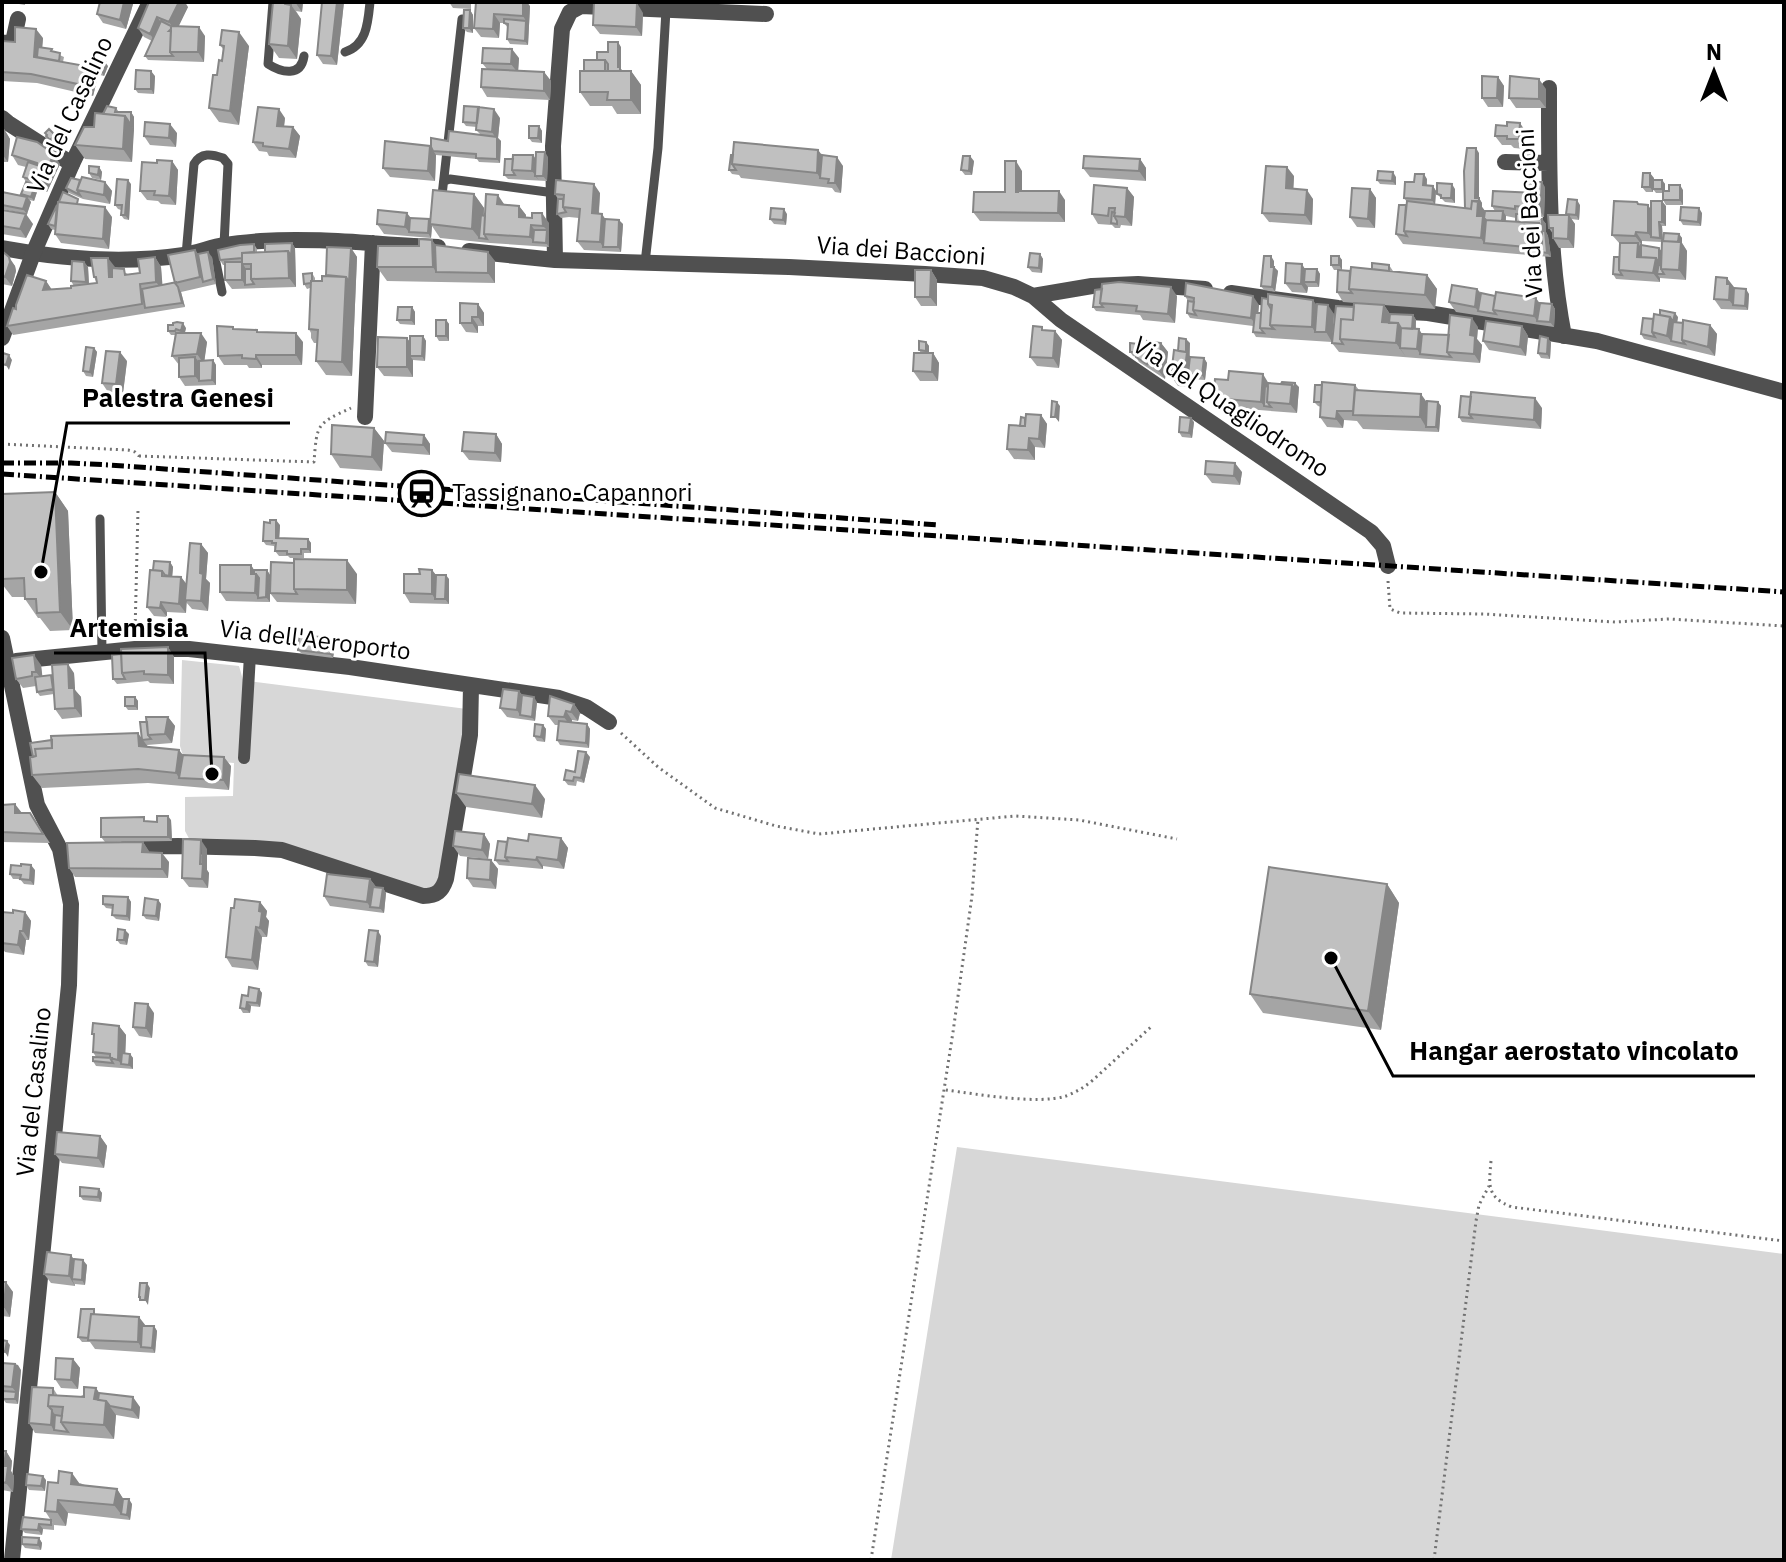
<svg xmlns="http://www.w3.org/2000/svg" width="1786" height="1562" viewBox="0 0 1786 1562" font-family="'IBM Plex Sans',sans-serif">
<rect width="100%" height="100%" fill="#fff"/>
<path fill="#d7d7d7" d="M182 660 239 666 243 680 249 681 467 709 440 879 434 888 428 890 281 843 193 846 185 831V797L233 796 234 763 184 759 180 746Z
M957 1147 1784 1254V1560H891Z"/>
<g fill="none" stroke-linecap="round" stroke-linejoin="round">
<path stroke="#727272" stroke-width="3" stroke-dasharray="2 4" stroke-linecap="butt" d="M2 444 128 450 135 452 139 456V459
M139 456 314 462C317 424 316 424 351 408
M1388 581 1390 609 1400 613 1484 614 1615 622 1669 619 1784 626
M135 633 138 510
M621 733 658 767 715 808 776 826 819 834 1015 816 1079 820 1177 839
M946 1090C977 1094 1038 1105 1066 1096 1076 1092 1085 1087 1093 1080L1152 1026
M1491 1161C1489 1185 1486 1197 1512 1207L1784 1241
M871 1560 953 1032 972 896 978 819
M1434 1560 1476 1221 1479 1205 1489 1186"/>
<path stroke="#505050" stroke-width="9" d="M273 2 268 64C282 73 301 77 304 56
M345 52C367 45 368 22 370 2
M444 181 450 179 547 192
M441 204 462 19
M213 248 222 292
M186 255 194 164C201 152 212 154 223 158L228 164 224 245
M645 263 658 148 666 10
M100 519 102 652"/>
<path stroke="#505050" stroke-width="12" d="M244 758 250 655"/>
<path stroke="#505050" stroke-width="16" d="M2 43 13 42 18 19
M1549 88C1549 171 1548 254 1564 336
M2 118 8 123 72 164
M1505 162 1549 163
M2 248C61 259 124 264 184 255 198 253 211 247 225 245 237 243 249 242 261 241 320 237 379 245 438 247
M469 251 555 260 789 267 925 274 983 278 1014 287 1033 296 1092 286 1138 284 1205 289
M555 260 553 146 562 29 570 12 581 6 766 14
M1231 293 1338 308 1428 313 1597 341 1784 392
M1033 296 1061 320 1371 532 1383 546 1388 566
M365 417 373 243
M16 661 135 649H189L350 667 559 698 586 707 609 722
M127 847 178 846 255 848 282 850 423 896C437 896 442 891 446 879L470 735 471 686"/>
<path stroke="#505050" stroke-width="16" d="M2 338 33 254 72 164 150 2
M2 638 37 805 60 849 71 904 69 985 12 1560"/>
<path stroke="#000" stroke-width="5" stroke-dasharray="12 4 2 4" stroke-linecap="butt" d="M2 463H71L110 465 939 525
M2 474 1784 592"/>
</g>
<path fill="#a5a5a5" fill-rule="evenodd" d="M7 2H25V5Z
M100 2H131L133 4 126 29 103 23 97 14Z
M149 2 188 7 178 26 205 36 204 62 148 60 145 56 152 41 144 37 138 28Z
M273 2H303L302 12 296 11 301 19 297 59 279 58 269 44Z
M322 2H344L337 65 323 64 317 55Z
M449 2H471V9L453 8Z
M476 2 530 6 528 45 510 44 507 39 508 28 504 23H500L499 38 481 37 474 28Z
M470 10 473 15V33L467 32 463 28Z
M643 13 642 36 600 34 593 25Z
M43 38 42 48 53 52 64 57 63 62 91 67 93 69 108 66 104 76 96 74 98 76 93 96 37 83 2 81V41L15 42Z
M220 45 249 46 239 125 219 122 209 108 222 61 223 49Z
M621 47V69L623 71H631L641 85V114H617L612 106H590L580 92 584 71 608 52Z
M519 58 518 71 544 72 551 81 550 100 487 97 481 87 487 69 482 63Z
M155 76 154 94 138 93 135 89Z
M1498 77 1504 86 1503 107H1488L1482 98Z
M1546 89V108H1516L1509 98Z
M116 108 119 112H131L134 117 132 162 85 159 75 145 94 127 103 114Z
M285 118 284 126 293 127 300 136 296 158 269 156 267 152 259 151 253 142Z
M500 118 498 138 501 141 500 163 479 162 477 159 436 155 435 181 390 177 383 168 430 146 480 134 476 130 477 127 466 126 463 122Z
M539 126 542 131V143L532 142 529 138Z
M2 129H4L10 139 8 162H2Z
M1526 132 1525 149 1514 148 1511 145H1502L1495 136Z
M177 133 176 147 150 145 144 136Z
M818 150 822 155 843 166 841 193 835 192 832 188 741 178 739 175 732 174 729 170 731 155Z
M1479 153V198L1482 203V207L1485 211H1495L1492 206 1525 192 1545 187 1544 217 1523 216 1525 218 1542 219 1546 224V232L1548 236 1551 257 1403 244 1396 234 1406 205 1407 202 1404 198 1414 182 1427 179V186H1433L1436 191 1435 205 1465 208ZM1506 216 1516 218V222L1506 221Z
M12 155 60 164 47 192 38 189 34 201 29 200 31 202 27 214 2 209V192L23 196 21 194 26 182 23 177 26 167 18 165Z
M533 155 536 159 548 157 547 181 508 179 504 175 513 159Z
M1140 159 1146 168V181L1090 177 1083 168Z
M172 161 178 170 176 205 161 204 158 201 147 200 140 191 157 163Z
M974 161 972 175H965L961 170Z
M99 167 102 172 101 180 92 178 89 173Z
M1022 171V191L1065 200V222L980 221 973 212 1005 192Z
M1650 173 1654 180H1662L1665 184V191L1683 190V205H1666L1663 200V193H1656L1653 189V186V192H1646L1642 187Z
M1294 176 1293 189 1313 199 1312 225 1269 222 1262 213Z
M1396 177V185L1380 184 1377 180Z
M80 180 105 182 112 191 110 204 83 199 69 193 66 188Z
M131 184 129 220 124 219 121 215V210L118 209 115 205Z
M1127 188 1134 197 1132 226 1121 225 1120 228H1115L1112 225 1098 224 1092 214Z
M1370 189 1376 198 1375 228 1357 227 1350 217Z
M1455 189V203L1445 202 1437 194Z
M600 193 599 214 605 219 623 224 621 252 584 250 577 241 579 218 569 217 561 218 557 214 558 199 555 194Z
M474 194 484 208V216L504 204 519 206 526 215V217L549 223V247L490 243 440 238 432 226 431 238 384 234 377 224 410 218 429 219 431 221Z
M1637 202 1639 204 1651 210 1666 206V226H1662L1663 241 1679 234 1682 238V243L1687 251 1686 280 1660 278V282L1616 279 1613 274 1619 257 1620 244 1612 235ZM1642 241 1662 242V252L1659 248 1642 245Z
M82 204 81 205 112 217 109 249 61 243 55 234V230L51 229 48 224Z
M1580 205 1579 220 1571 219 1575 224 1574 248H1559L1553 238V234L1549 228Z
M2 210 33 224 26 238 2 234Z
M1702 213 1701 226 1683 225 1680 220Z
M787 214 786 225 774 224 770 219Z
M432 240 435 245 495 261V283L387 281 377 267Z
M292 243 295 248 296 287 232 289 225 280V265H223L220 260 254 244 257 249V252H265Z
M342 248H351L357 257 352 376 326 375 316 361 317 343H314L311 338V333L309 329 310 288 307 289 304 284 312 273 315 278V281H322L327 277 326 275Z
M195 250 198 254 212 257 216 284 181 292 185 307 13 335 7 326 16 309 46 281 52 290 71 288 74 286 71 281 84 262 88 267 89 284 97 283 94 277 115 268 128 274 140 273 155 257 161 267 162 285 175 282Z
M2 251 15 266 16 271 12 286 2 284Z
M1040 254 1043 259 1042 273 1032 272 1028 267Z
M1339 256 1342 260V270H1334L1331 265Z
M1274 261V267L1278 271 1275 292 1264 290 1261 286Z
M1389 265 1393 271 1427 275 1437 289 1435 309 1384 305 1390 314 1413 315 1416 320V329L1422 334 1449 335 1478 327 1477 339 1482 345 1480 363 1339 352 1332 343 1354 307 1382 305 1343 302 1337 292 1350 271 1372 269Z
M1317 269 1320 274 1319 287H1308L1307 293 1292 292 1285 283Z
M931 270 937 280V306H921L915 297Z
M1734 287V288L1749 294 1748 310 1721 309 1714 299Z
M1477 289 1481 293 1552 304 1555 309 1554 327 1456 312 1449 302Z
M1095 290 1177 296 1175 323 1143 320 1140 315 1096 311 1093 307Z
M1185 296 1259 305 1258 313H1261L1262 298 1317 304 1334 314 1332 342 1256 337 1253 332V326L1190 318 1187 313 1188 301Z
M478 304 484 313V326H478V333L466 332 460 323Z
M412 307 415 312V325L400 324 397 320Z
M1678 317 1677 322 1710 325 1717 334 1715 356 1644 339 1641 334Z
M446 320 449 324V341H439L436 336Z
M1522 326 1528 336 1526 356 1489 350 1483 341Z
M233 327 234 329 303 342 302 365H262V368H249L247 365H224L218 356Z
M186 328 185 333 207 342 204 361 213 360 216 365V385L185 386 179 377V365L172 356 175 335H171L168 331Z
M1044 330 1055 331 1062 340 1059 368 1037 366 1030 357Z
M423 336 426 341 425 361 413 360V377L384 376 377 367 410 343Z
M926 342 929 346V353H933L939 363 938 381H920L913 371 921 353 919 350Z
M1551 342 1550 359 1541 358 1538 353Z
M1161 343 1168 352 1165 379 1139 362 1136 357 1133 356 1130 352 1147 345Z
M1190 343V357L1204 358 1207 363 1205 380 1191 379 1190 387 1178 386 1171 376 1178 351Z
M94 348 97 352 93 377 86 376 83 371Z
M127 361 123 393 108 392 102 383Z
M1228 380 1269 383 1299 387 1297 413 1220 407 1213 398Z
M1355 385 1359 390 1427 403 1438 402 1441 406 1439 432 1363 429 1357 421 1344 420 1343 428 1327 427 1320 417 1321 407 1318 406 1314 402Z
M1471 397 1542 408 1541 429 1462 422 1459 417Z
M1041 415 1047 424 1045 448 1035 447V460L1014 459 1007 449 1020 426 1025 418Z
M1194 422 1192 438 1182 437 1179 432Z
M374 428 384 441 382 471 340 468 331 454Z
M496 434 502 444 501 462 469 460 462 451Z
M424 435 430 444V455L392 452 385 443Z
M1242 472 1240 485 1212 483 1205 474Z
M55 492 68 511 73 630 50 631 40 618H38L25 599V597H12L2 584V494Z
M280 525 279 538 308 539 311 543V553H304V558H290L288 556H279L275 551 274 546 266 545 263 541Z
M201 544 208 553 206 579 210 583 208 611 192 609 186 602V613L167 612V617L154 616 147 607 153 570 170 562 173 567 172 576 181 577 187 585Z
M294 563 357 574 356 604 277 602 270 593Z
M251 565 254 570H267L270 575V602L226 601 220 592Z
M432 570 436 575 449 579V604L410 603 404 593 420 574Z
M319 637 322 641 335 646 333 658 302 654 298 650Z
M168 647 174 657V684L150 683 148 681 117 684 113 679Z
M41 665 42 676 53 677 74 673 75 690 81 697 82 717 62 719 55 709 54 694 40 696 37 692 36 686 23 688 16 679Z
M519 691 522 695 537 702 535 721 507 717 500 708Z
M135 697 138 701V710H128L125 706Z
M574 704 580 713 578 721 572 720V723L587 724 590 729 589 748 560 745 557 740 558 725H555L548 716Z
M168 717 175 726 172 743 147 745 148 747 179 750 183 755 231 766 229 790 148 783 42 788 32 775 142 738 147 722Z
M543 725 546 729 545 742 537 741 534 736Z
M590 757 584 783 577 781 576 786 568 785 564 780Z
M456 793 545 799 542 818 466 807Z
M2 805 22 813H30L50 843 2 842Z
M171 820 172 841 105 842 101 837 157 822Z
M484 834 490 844 488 859 460 856 453 846Z
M561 838 568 848 564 869 543 866V869L499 865 495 860 507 842Z
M143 842 149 852 169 862 168 878 75 877 69 868Z
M207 849V870L209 873 208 888 189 887 182 878Z
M491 860 498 869 496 889 473 887 467 878Z
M35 870 34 885 24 884 20 879H13L10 874Z
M370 879 376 887 383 888 386 893 384 913 330 906 324 896Z
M1387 884 1399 903 1381 1030 1263 1013 1250 994Z
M128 897 131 902 130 921 116 919 112 915 113 909 106 908 103 904Z
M158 900 161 904 159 921 146 919 143 915Z
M260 902 267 911 266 917 269 921 267 937H262L258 970 232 967 226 957 234 908Z
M2 912H25L31 921 29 940H26L24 955 5 952 2 948Z
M129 934 127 945 120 944 117 940Z
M381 936 378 967 368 966 365 961Z
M259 989 262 993 260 1007 251 1006 250 1013H243L240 1008Z
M154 1013 152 1038 139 1036 133 1027Z
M119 1026 126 1035 125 1053 130 1054 133 1058V1069L96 1066 93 1061 96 1057 93 1052 94 1037 92 1034Z
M100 1136 107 1146 104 1168 62 1163 55 1154Z
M99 1189 102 1193 101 1202 83 1200 80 1196Z
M74 1259 87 1265 85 1285 75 1284V1286L51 1283 44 1274Z
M2 1282 13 1292 10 1317 2 1316Z
M98 1314 145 1326H154L157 1331 155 1353 95 1349 90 1342H82L78 1337Z
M73 1359 80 1368 78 1389 61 1388 55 1379Z
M2 1363 21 1370 18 1404 6 1403 3 1399Z
M53 1388 58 1396 79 1397 96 1388 99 1393 140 1407 139 1419 116 1415 114 1439 35 1433 29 1423Z
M2 1451H6L12 1461 11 1471 14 1476 13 1492 2 1490Z
M46 1480 45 1491 29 1490 26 1485Z
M80 1483 87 1486 117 1489 123 1499 132 1504 130 1520 68 1513 66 1526 54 1525 45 1511Z
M51 1520 54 1525V1530L43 1529 42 1535 25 1533 21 1529Z
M39 1538 42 1543 41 1550 25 1548 22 1544Z"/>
<path fill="#868686" d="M124 2H131L133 4 126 29 120 20Z
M179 2H185L188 7 176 32 169 22Z
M285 2H289L301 19 297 59 288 46Z
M295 2H303L302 12Z
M337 2H344L337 65 331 56Z
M523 2H527L530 6 528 45 525 41 526 21 523 16Z
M637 3 643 13 642 36 636 27Z
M470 10 473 15V33L469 28Z
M494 14 500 23 499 38 493 29Z
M157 17 164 26 156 43 150 34Z
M199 27 205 36 204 62 198 52Z
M36 29 43 38 41 62 34 57Z
M239 32 249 46 239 125 230 111Z
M618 42 621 47V69L623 72V84L618 67Z
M512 49 519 58 518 73 511 64Z
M105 62 108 66 104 76 101 71Z
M91 67 98 76 93 96 87 86Z
M151 71 155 76 154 94 151 89Z
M631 71 641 85V114L631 100Z
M544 72 551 81 550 100 544 91Z
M1498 77 1504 86 1503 107 1497 98Z
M1539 79 1546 89V108L1539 99Z
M279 109 285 118 283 135 277 126Z
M494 109 500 118 498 138 501 141 500 163 497 159V140L492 132Z
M131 112 134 117V130L131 125Z
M125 116 134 130 132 162 123 149Z
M1520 123 1526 132 1525 149 1519 139Z
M170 124 177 133 176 147 169 138Z
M539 126 542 131V143L538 138Z
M293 127 300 136 296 158 289 149Z
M4 129 10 139 8 162 2 154Z
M55 135 58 139 53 145 50 140Z
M430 146 436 155 435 181 428 171Z
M1476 148 1479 153V202V198L1482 203V207L1488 215 1484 243 1481 238 1475 198Z
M818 150 828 164 820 178 817 173Z
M545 152 548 157 547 181 543 176Z
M54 154 60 164 47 192 40 183Z
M533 155 539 165 535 176 539 180 532 171Z
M970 156 974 161 972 175 969 171Z
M837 157 843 166 841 193 835 183Z
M1140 159 1146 168V181L1139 171Z
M172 161 178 170 176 205 169 196Z
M1016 161 1022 171V202L1016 192Z
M99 167 102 172 101 180 98 175Z
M1287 167 1294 176 1293 198 1286 188Z
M1393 172 1396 177V185L1392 181Z
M1650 173 1654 178 1653 192 1650 187Z
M1424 174 1427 179 1426 190 1423 185Z
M128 180 131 184 129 220 125 215Z
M1662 180 1665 184V193L1662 189Z
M105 182 112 191 110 204 104 195Z
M1542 182 1545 187 1544 217 1538 208V193Z
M594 184 600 193 598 222 592 213Z
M1452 184 1455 189V203L1451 198Z
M35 185 38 189 34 201 31 197Z
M1680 185 1683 190V205L1680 200Z
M1433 186 1436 191 1435 205 1432 200Z
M1127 188 1134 197 1132 226 1125 217Z
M1370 189 1376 198 1375 228 1368 219Z
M1307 190 1313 199 1312 225 1305 215Z
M1059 191 1065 200V222L1058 213Z
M474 194 484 208 482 238H479L472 229Z
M498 195 504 204 503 214 497 204Z
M27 197 31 202 27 214 23 209Z
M1577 200 1580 205 1579 220 1576 215Z
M1662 201 1666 206V226L1662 222Z
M1648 205 1654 214 1651 237 1648 233Z
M519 206 526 215 525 226 519 217Z
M105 207 112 217 109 249 103 239Z
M1699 208 1702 213 1701 226 1698 222Z
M784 209 787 214 786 225 783 220Z
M1503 211 1506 216 1505 229 1502 225Z
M407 213 414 222 409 232 405 227Z
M542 213 549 223V247L546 243 547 230 543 226Z
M26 214 33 224 26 238 20 229Z
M602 214 608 223 603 247 600 242Z
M1569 215 1575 224 1574 248 1568 239Z
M429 219 432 224H430L432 226 431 238 428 233Z
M1542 219 1546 224V232L1548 236 1551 257 1547 253 1542 252 1538 248 1539 223Z
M619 220 623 224 621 252 618 247Z
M1659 222 1662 226 1663 242 1660 238Z
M531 225 538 235 534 242 530 237Z
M1636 232 1642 241V245L1635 236Z
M1679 234 1682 238V243L1687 251 1686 280 1679 270Z
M432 240 442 254 436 272 433 267Z
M292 243 295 248 296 287 289 278 288 251Z
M1638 243 1644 252V262L1637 257Z
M351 248 357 257 352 376 342 362 346 277Z
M1659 248 1663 253 1662 267 1657 274 1660 278V282L1653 273 1656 258Z
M195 250 201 259 203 282 200 277Z
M208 252 212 257 216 284 213 279Z
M488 252 495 261V283L488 273Z
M1040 254 1043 259 1042 273 1039 268Z
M1271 256 1274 261V270V267L1278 271 1275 292 1272 287Z
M1339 256 1342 260V270L1339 265Z
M9 257 15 266 16 271 12 286 5 277Z
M155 257 161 267 163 291 156 282Z
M108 258 115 267 116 286 109 277Z
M84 262 88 267 89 286 86 282Z
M242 262 248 273 245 285 242 280Z
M1302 264 1308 274 1304 282 1308 287 1307 293 1301 284Z
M1317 269 1320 274 1319 287 1316 282Z
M931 270 937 280V306L930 297Z
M1427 275 1437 289 1435 309 1425 295Z
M1727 278 1734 287 1733 305 1729 300Z
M46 281 52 290H43Z
M178 287 181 292 185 307 182 303Z
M1171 287 1177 296 1175 323 1168 314Z
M1477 289 1484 298 1478 311 1475 307Z
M1746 289 1749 294 1748 310 1745 306Z
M1253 296 1259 305 1257 327 1251 318Z
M1536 298 1543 308 1537 321 1534 316Z
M1313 300 1323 314 1315 332 1312 327Z
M478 304 484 313V326L478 317Z
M1552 304 1555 309 1554 327 1550 322Z
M1328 305 1334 314 1332 342 1326 332Z
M1384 305 1393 319 1392 332 1382 322Z
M412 307 415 312V325L411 320Z
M1675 313 1678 317 1674 342 1671 341 1667 336 1670 317Z
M1413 315 1416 320 1415 338 1412 334Z
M472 317 478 326V333L472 323Z
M1472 318 1478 327 1477 339 1482 345 1480 363 1474 354 1470 335Z
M446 320 449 324V341L446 336Z
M183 323 186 328 184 335 181 331Z
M1398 323 1408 337 1400 348 1406 357 1396 343Z
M1710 325 1717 334 1715 356 1708 347Z
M1522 326 1528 336 1526 356 1520 347Z
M1419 329 1425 339 1420 354 1417 349Z
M1055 331 1062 340 1059 368 1053 358Z
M201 333 207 342 204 364 197 354Z
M296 333 303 342 302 365 296 355Z
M423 336 426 341 425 361 422 356Z
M407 338 414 347 410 356 413 360V377L407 367Z
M1548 338 1551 342 1550 359 1547 354Z
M1186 339 1190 343 1189 355 1193 361 1188 374 1191 379 1190 387 1184 377Z
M926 342 929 346V355L926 351Z
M1161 343 1168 352 1165 379 1158 370Z
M94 348 97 352 93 377 90 372Z
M120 352 127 361 123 393 116 384Z
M933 353 939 363 938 381 932 372Z
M9 355 12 360 9 370 6 365Z
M256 355 262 365V368L256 359Z
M195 357 202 366 199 381 195 376Z
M1204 358 1207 363 1205 380 1202 375Z
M213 360 216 365V385L212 380Z
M1263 374 1269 384 1264 406 1261 402Z
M1295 383 1299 387 1297 413 1290 404 1292 385Z
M1421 394 1431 408 1426 427 1420 417Z
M1535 398 1542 408 1541 429 1534 420Z
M1057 402 1060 406 1059 422 1055 417Z
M1438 402 1441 406 1439 432 1436 427Z
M1337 411 1344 420 1343 428 1336 419Z
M1041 415 1047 424 1045 448 1039 439Z
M1191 418 1194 422 1192 438 1189 433Z
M374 428 384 441 382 471 372 457Z
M496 434 502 444 501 462 495 453Z
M424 435 430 444V455L423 445Z
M1029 438 1035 447V460L1028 450Z
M1235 463 1242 472 1240 485 1234 476Z
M55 492 68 511 73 630 60 612Z
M276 520 280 525 279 543 276 538Z
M308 539 311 543V553L308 549Z
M201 544 208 553 206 579 210 583 208 611 201 601 200 573Z
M347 560 357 574 356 604 347 590Z
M170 562 173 567 172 580 169 576Z
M251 565 262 583 258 598 255 593 251 574Z
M267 570 270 575V602L266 597Z
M432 570 439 579 435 599 432 594Z
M446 575 449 579V604L445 599Z
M181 577 188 586 186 613 179 604Z
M161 602 167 612V617L160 608Z
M331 642 335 646 333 658 330 654Z
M168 647 174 657V684L168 675Z
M34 655 41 665 43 681 36 672Z
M68 664 74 673 75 690 81 697 82 717 75 708 69 688Z
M519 691 525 700 520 715 517 710Z
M135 697 138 701V710L135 706Z
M534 697 537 702 535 721 532 717Z
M574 704 580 713 578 721 571 712Z
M566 711 572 720 571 727 564 717Z
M168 717 175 726 172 743 165 734Z
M587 724 590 729 589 748 586 743Z
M543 725 546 729 545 742 541 737Z
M138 733 148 747 139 746Z
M179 750 189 764 179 778 176 773Z
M586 752 590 757 584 783 581 778Z
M224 757 231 766 229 790 223 780Z
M535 785 545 799 542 818 532 804Z
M15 804 22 813H15Z
M168 816 171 820 172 841 168 837Z
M484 834 490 844 488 859 482 850Z
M561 838 568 848 564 869 558 860Z
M201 840 207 849V870L209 873 208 888 202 879Z
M143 842 149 851 148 862 142 852Z
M162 853 169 862 168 878 162 869Z
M537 857 543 866V869L536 860Z
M491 860 498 869 496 889 490 880Z
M31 865 35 870 34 885 30 880Z
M370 879 377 888 370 907 367 902Z
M1387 884 1399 903 1381 1030 1368 1011Z
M383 888 386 893 384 913 380 908Z
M128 897 131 902 130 921 127 916Z
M158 900 161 904 159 921 156 916Z
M260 902 267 911 266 917 269 921 267 937 260 928 259 911Z
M25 912 31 921 29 940 23 931Z
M256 927 262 937 258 970 252 960Z
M125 930 129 934 127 945 124 940Z
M20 931 26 940 24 955 18 945Z
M378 931 381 936 378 967 374 962Z
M259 989 262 993 260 1007 257 1003Z
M247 1002 251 1006 250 1013 246 1009Z
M148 1004 154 1013 152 1038 146 1028Z
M119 1026 126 1035 125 1064H121L118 1060Z
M130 1054 133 1058V1069L129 1065Z
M100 1136 107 1146 104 1168 98 1158Z
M99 1189 102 1193 101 1202 98 1197Z
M71 1255 77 1264 72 1279 75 1286 69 1276Z
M83 1260 87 1265 85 1285 82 1280Z
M6 1282 13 1292 10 1317 4 1307Z
M147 1283 150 1288 148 1305 145 1300Z
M139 1317 146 1326 141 1347 138 1342Z
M154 1326 157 1331 155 1353 152 1348Z
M7 1341 10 1345 8 1357 5 1352Z
M73 1359 80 1368 78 1389 71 1380Z
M15 1364 18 1365 21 1370 18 1404 15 1399 16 1392 12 1387Z
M96 1388 105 1402 94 1399Z
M133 1397 140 1407 139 1419 132 1410Z
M106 1401 116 1415 114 1439 104 1425Z
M52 1410 58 1420 54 1431 51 1425Z
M6 1451 12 1461 11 1471 14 1476 13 1492 6 1483 4 1466Z
M72 1473 82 1487 71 1484Z
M43 1476 46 1480 45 1491 41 1486Z
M117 1489 126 1503 121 1514 114 1505Z
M129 1499 132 1504 130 1520 127 1515Z
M58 1500 68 1513 66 1526 57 1512Z
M39 1524 43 1529 42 1535 38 1530Z
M39 1538 42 1543 41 1550 38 1545Z"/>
<path fill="#c0c0c0" stroke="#868686" stroke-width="2" d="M100 2H124L120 20 97 14Z
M149 2H179L169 22 157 17 150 34 138 28Z
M273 2H285V4L291 5 288 46 269 44Z
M322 2H337L331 56 317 55Z
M476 2H523V16L494 14 493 29 474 28Z
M594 2 637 3 636 27 593 25Z
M464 10H470L469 28H463Z
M504 19 526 21 525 41 507 39 508 24 504 23Z
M161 21 171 26V29L169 31H171L170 52 173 56H145Z
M171 26 199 27 198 52H170Z
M15 27 36 29 34 57 91 67 87 86 31 74 2 72V41L15 42Z
M222 30 239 32 230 111 209 108 213 75H217L219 60 222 61 224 46 220 45Z
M608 42H618V67H620V71H608V64L605 60H597V52H608Z
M38 47 52 49 51 51 60 53 59 61 37 57Z
M483 48 512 49 511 64 482 63Z
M95 59 105 62 101 71 93 69Z
M584 60H605V71H584Z
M482 69 544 72V91L481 87Z
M136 70 151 71V89H135Z
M580 71H631V100H607L608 92H580Z
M1482 76 1498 77 1497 98H1482Z
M1510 76 1539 79V99L1509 98Z
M107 106 116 108 115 112H131V125L125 116 103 114Z
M464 106 479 107 477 123 463 122Z
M258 107 279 109 277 126 293 127 289 149 263 146V143L253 142Z
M478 107 494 109 492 132 476 130Z
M95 113 125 116 123 149 75 145 84 127H94Z
M145 122 170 124 169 138 144 136Z
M1507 122 1520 123 1519 139H1507V136H1495L1496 125 1507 126Z
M529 126H539L538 138H529Z
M49 129 55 135 50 140 46 136 47 135 45 133Z
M449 131 497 137V159L476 158V154L433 151 431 147V138L448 141Z
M17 137 37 142 54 154 40 183 23 177 28 162 37 165V163L12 155Z
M385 141 430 146 428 171 383 168Z
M734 142 818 150 817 173 732 164Z
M1467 148H1476L1475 198H1479V202L1472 201 1471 209 1465 208 1464 171Z
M536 152H545L543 176H535Z
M513 155H533L532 171 512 170Z
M731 155H733L732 164 736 170H729Z
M822 155 837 157 835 183H828L829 179 820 178Z
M963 156H970L969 171 961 170Z
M1084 156 1140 159 1139 171 1083 168Z
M505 159H513L512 170 515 175H504Z
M157 160 172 161 169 196 154 195 155 191H140L142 162 157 163Z
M1005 161H1016V192H1018V191H1059L1058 213 973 212 974 192H1005Z
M89 166 99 167 98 175 89 173Z
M1266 166 1287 167 1286 188 1307 190 1305 215 1262 213Z
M1378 171 1393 172 1392 181 1377 180Z
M1643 173H1650V187H1642Z
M1415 174H1424L1423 185 1433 186 1432 200 1404 198 1405 182H1414Z
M82 177 105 182 104 195 77 190Z
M71 178 80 180 77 190 80 195 66 188Z
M117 179 128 180 125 215H121L122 205H115Z
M556 180 594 184 592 213 602 214 600 242 577 241 580 209 563 207 564 195 555 194Z
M1653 180H1662V189H1653Z
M26 182 35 185 31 197 21 194Z
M1525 182H1542L1541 198 1538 193 1525 192Z
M1437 183 1452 184 1451 198H1441V195L1437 194Z
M1094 185 1127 188 1125 217 1114 216 1115 208H1109L1108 216 1092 214Z
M1669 185H1680V200H1663V191H1669Z
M1352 188 1370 189 1368 219 1350 217Z
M433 190 474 194 472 229 430 224Z
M1493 191 1538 193V208L1515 206V209L1492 206Z
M2 192 27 197 23 209 2 205Z
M63 192 78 199 77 204 59 202Z
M486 194 498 195 497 204 519 206V217L532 218V213H542L543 226 531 225 530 237 484 234Z
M558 199H563V207L566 212 557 214Z
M1568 199 1577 200 1576 215 1566 214Z
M1407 201 1471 209 1472 201H1478L1477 216H1483L1481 238 1404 231Z
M1614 201 1637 202 1638 204 1648 205V233L1636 232 1635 236 1612 235Z
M1651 201H1662V222H1659L1660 238 1651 237Z
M58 202 105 207 103 239 55 234Z
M57 205 55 226 48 224Z
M1399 205H1406L1404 231 1407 236 1396 234Z
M1681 207 1699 208 1698 222 1680 220Z
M771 208 784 209 783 220 770 219Z
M2 210 26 214 20 229 2 226Z
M378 210 407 213 405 227 377 224Z
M1485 211H1503L1502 221 1486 220 1484 218Z
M1112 212 1115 213 1114 216 1117 221V224L1111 223Z
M1516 214H1522V218L1542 219V228L1539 223 1516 222Z
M481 215 485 216 484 234 487 239 479 238Z
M1548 215H1569L1568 239 1553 238V228H1549Z
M410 218 429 219 428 233 409 232Z
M605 219 619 220 618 247H603Z
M1486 220 1539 223 1538 248 1484 243Z
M534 230H547L546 243 533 242Z
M1542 231H1545L1547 253 1542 252Z
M1664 233 1679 234 1678 242 1663 241Z
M419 239 432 240 433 267H377L378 246H419Z
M1662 241 1681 242 1679 270 1661 269Z
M292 243 291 256 288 251 265 252V244Z
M1620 243H1638L1637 257 1656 258 1653 273 1619 270Z
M254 244V252L242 253V258L220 260 218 250 240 245Z
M435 245 488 252V273L436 272Z
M1641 245 1659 248V263L1656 258 1641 257Z
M327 247 351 248 349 282 346 277 326 275Z
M195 250 200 277 175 283 168 255Z
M2 251 9 257 10 262 5 277 2 276Z
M288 251 289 278 251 279V264H242V253Z
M208 252 213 279 203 282 198 254Z
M1030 253 1040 254 1039 268 1028 267Z
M1264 256H1271V267H1274L1272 287 1261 286Z
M1331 256H1339V265H1331Z
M155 257 156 282 140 284 142 304 7 326 13 308 16 309V305L27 275 46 281 43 290 71 288V286L97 283 96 277H94L91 258H108L109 277H112V268L124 269 125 275 140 273 138 259Z
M1614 257H1619V270L1622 275 1613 274Z
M72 261 84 262 86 282 71 281Z
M225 262H242V280H225Z
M1286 263 1302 264 1301 284 1285 283Z
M1372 263 1389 265V271L1372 269Z
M1659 263H1661V269L1664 274H1657Z
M1351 267 1427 275 1425 295 1349 289Z
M245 269H251V279L254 284 245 285Z
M1305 269H1317L1316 282H1304Z
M915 270H931L930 297H915Z
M1338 270 1350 271 1349 289 1352 293 1337 292Z
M312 273V281H311V283L304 284 303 274Z
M322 276 346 277 342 362 316 361 318 330 309 329 311 281H322Z
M1716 277 1727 278V284H1730L1729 300 1714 299Z
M177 282 175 283 178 287 182 303 145 308 142 289Z
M1119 282 1171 287 1168 314 1136 311 1137 306 1100 303 1102 284Z
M1186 283 1253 296 1251 318 1193 310 1194 298 1185 296Z
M1452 285 1477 289 1475 307 1449 302Z
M1734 288 1746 289 1745 306 1733 305Z
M1102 289 1100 303 1103 307H1093L1095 290Z
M1496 292 1536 298 1534 316 1493 310Z
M1481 293 1495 296 1493 310 1496 314 1478 311Z
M1268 294 1313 300 1312 327 1270 325 1272 305 1268 304Z
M1262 298 1268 299V304L1271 309 1270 325 1274 329 1260 328Z
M1188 301 1194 302 1193 310 1196 315 1187 313Z
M460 303 478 304V317H472V323H460Z
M1354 303 1384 305 1382 322 1398 323 1396 343 1340 339 1341 319 1353 320Z
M1540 303 1552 304 1550 322 1537 321Z
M1317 304 1328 305 1326 332H1315Z
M1336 306 1354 307 1353 320 1341 319 1340 339 1343 344 1332 343Z
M398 307H412L411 320H397Z
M1660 310 1675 313 1673 322 1670 317 1660 315Z
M1255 313H1261L1260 328 1264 333 1253 332Z
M1390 314 1413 315 1412 329 1401 328 1398 323H1389Z
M1654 314 1670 317 1667 336 1652 332Z
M1450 315 1472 318 1470 335 1475 336 1474 354 1447 352Z
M1643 318 1653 319 1652 332 1655 337 1641 334Z
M436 320H446V336H436Z
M1683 320 1710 325 1708 347 1682 340Z
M1486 321 1522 326 1520 347 1483 341Z
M177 322 183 323 181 331 176 329 175 331H168V325H173V323Z
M1673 322 1683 323 1682 340 1685 344 1671 341Z
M217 326 233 327V329L257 330V332L296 333V355H256V359L242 358V355L218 356Z
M1033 326 1042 327V330L1055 331 1053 358 1030 357Z
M1401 328 1419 329 1417 349 1400 348Z
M176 333H201L197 354 172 356Z
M1422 334 1449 335 1447 352 1451 357 1420 354Z
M410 336H423L422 356H410Z
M1540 336 1548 338 1547 354 1538 353Z
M378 337 407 338V367H377Z
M1179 338 1186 339V352L1178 351Z
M919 341 926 342V351L919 350Z
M1147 341 1161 343 1158 370 1145 360Z
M1130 343 1147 345 1145 360 1148 365 1136 357 1137 352H1130Z
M86 347 94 348 90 372 83 371Z
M1174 350 1187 352 1184 377 1171 376Z
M106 351 120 352 116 384 102 383Z
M3 353 9 355 6 365 2 364Z
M914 353H933L932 372 913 371Z
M195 357V376L179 377V358Z
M1190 357 1204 358 1202 375 1188 374Z
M213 360 212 380 199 381V361Z
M1229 371 1263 374 1261 402 1213 398 1215 379 1228 380Z
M1282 382 1295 383V389L1292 385 1281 384Z
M1322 382 1355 385 1353 411H1337L1336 419 1320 417Z
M1268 383 1292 385 1290 404 1267 402Z
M1315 385H1322L1321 402H1314Z
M1265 386 1268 387 1267 402 1271 407 1264 406Z
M1355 390 1421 394 1420 417 1353 415Z
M1471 392 1535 398 1534 420 1469 414Z
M1461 396 1471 397 1469 414 1472 418 1459 417Z
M1052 401 1057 402 1055 417H1051Z
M1427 401 1438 402 1436 427H1426Z
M1026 414 1041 415 1039 439 1029 438 1028 450 1007 449 1009 425 1025 426Z
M1021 417 1025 418V426H1020Z
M1180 417 1191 418 1189 433 1179 432Z
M332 425 374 428 372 457 331 454Z
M386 432 424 435 423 445 385 443Z
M464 432 496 434 495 453 462 451Z
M1206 461 1235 463 1234 476 1205 474Z
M55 492 60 612 37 613 36 599H25L24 578 2 579V494Z
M270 520H276V538L308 539V549H301V554H287V551H275L276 543H272V541H263L264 522 270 523Z
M190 543 201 544 200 573 203 574 201 601 185 600Z
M294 559 347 560V590L294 589Z
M154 561 170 562 169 576 165 575 162 571 153 570Z
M271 562 294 563V589L297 594 270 593Z
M220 565H251V574H256L255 593 220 592Z
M419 569 432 570V594L404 593V574H420Z
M150 570 162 571V576L181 577 179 604 161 602 160 608 147 607Z
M254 570H267L266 597 258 598 259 578 256 574H254Z
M436 575H446L445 599H435Z
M299 635 319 637V640L331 642 330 654 298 650Z
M168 647V675L144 674V671L122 673 121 649Z
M121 654 122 673 125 679H113L112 655Z
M34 655 36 672H32V676L16 679 12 658Z
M68 664 69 688H74L75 708 55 709 52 665Z
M51 675 53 689 37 692 35 677Z
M503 689 519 691 517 710 500 708Z
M522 695 534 697 532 717 520 715Z
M550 696 574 704 571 712 566 711 564 717 548 716Z
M125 697H135V706H125Z
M146 717H168L165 734 148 735Z
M559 721 587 724 586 743 557 740Z
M140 722H147L148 735 151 739 142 740Z
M535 724 543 725 541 737 534 736Z
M138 733 139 746 179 750 176 773 138 769 32 775 30 757 36 756 35 749 52 748 51 736Z
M52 740V748L35 749 36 756 33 757 30 743Z
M578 751 586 752 581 778 574 777 573 781 564 780 566 770 575 772Z
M183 755 224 757 223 780 179 778Z
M459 774 535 785 532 804 456 793Z
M15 804V813H30L43 834 2 832V805Z
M157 816H168V837H101V818L144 817V821L157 822Z
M455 831 484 834 482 850 453 846Z
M529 834 561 838 558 860 537 857 536 860 505 857 508 838 528 841Z
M183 839 201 840 200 864H203L202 879 182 878Z
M498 841 507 842 505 857 508 861 495 860Z
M143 842 142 852 162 853V869L69 868 67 843Z
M468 858 491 860 490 880 467 878Z
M21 864 31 865 30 880 20 879 21 875 10 874 11 865 21 866Z
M1269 867 1387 884 1368 1011 1250 994Z
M327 874 370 879 367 902 324 896Z
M373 887 383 888 380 908 370 907Z
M103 896 128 897 127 916 112 915 113 905 103 904Z
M145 898 158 900 156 916 143 915Z
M235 899 260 902 259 911 262 912 260 928 256 927 252 960 226 957 231 908H234Z
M13 910 25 912 23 931H20L18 945 2 943V912L13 913Z
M118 929 125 930 124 940H117Z
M369 930 378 931 374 962 365 961Z
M249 987 259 989 257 1003 247 1002 246 1009 240 1008 242 995 248 996Z
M135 1003 148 1004 146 1028 133 1027Z
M93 1023 119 1026 118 1060 110 1058V1054L93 1052 94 1034H92Z
M122 1053 130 1054 129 1065 121 1064Z
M93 1057 113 1058H110L113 1063 93 1061Z
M57 1132 100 1136 98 1158 55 1154Z
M80 1187 99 1189 98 1197 80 1196Z
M47 1252 71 1255 69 1276 44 1274Z
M74 1259 83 1260 82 1280 72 1279Z
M2 1282H6L4 1307H2Z
M140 1283H147L145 1300H140V1297H139Z
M81 1309H94V1314H91L88 1338 78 1337Z
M91 1314 139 1317 138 1342 88 1340Z
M142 1326H154L152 1348 141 1347Z
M2 1340 7 1341 5 1352 2 1351Z
M56 1358 73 1359 71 1380 55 1379Z
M2 1363 15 1364 12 1387 2 1386Z
M32 1387 53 1388V1395H49L48 1406 52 1410 51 1425 29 1423Z
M84 1387 96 1388 94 1399 106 1401 104 1425 61 1422 63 1407 48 1406 49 1395 84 1397Z
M3 1391 16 1392 15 1399H3Z
M99 1393 133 1397 132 1410 110 1406 106 1401 98 1400Z
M55 1415 62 1416 61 1422 68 1432 54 1430Z
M2 1451H6L4 1466H8L6 1483 2 1482Z
M59 1471 72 1473 71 1484 117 1489 114 1505 58 1500 57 1512 45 1511 48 1482 58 1483Z
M27 1474 43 1476 41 1486 26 1485Z
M123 1499H129L127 1515 121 1514Z
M23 1517 51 1520V1525L39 1524 38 1530 21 1529Z
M22 1537 39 1538 38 1545 22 1544Z"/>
<defs>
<symbol id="station-ring" viewBox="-11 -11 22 22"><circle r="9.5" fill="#fff" stroke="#000" stroke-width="1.5"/><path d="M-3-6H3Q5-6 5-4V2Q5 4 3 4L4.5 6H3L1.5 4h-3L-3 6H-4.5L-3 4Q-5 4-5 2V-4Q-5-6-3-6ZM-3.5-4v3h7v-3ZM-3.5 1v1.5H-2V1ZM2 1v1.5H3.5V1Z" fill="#000"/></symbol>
</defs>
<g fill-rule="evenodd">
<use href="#station-ring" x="396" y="468" width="51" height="51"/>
</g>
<g text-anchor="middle" stroke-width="6" stroke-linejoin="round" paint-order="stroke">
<g font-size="24" fill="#000" stroke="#fff">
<text transform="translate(70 115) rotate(-65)" y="8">Via del Casalino</text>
<text transform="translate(1530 213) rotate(-93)" y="8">Via dei Baccioni</text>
<text transform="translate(901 251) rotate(4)" y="8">Via dei Baccioni</text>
<text transform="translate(1231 407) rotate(34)" y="8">Via del Quagliodromo</text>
<text transform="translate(315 640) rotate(7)" y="8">Via dell'Aeroporto</text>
<text transform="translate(34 1092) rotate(-84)" y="8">Via del Casalino</text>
</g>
<g font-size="24" fill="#000" stroke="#fff" text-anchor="start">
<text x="452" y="501">Tassignano-Capannori</text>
</g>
</g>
<path fill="none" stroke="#000" stroke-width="3" d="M41 572L67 423H290M212 774L205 653H54M1331 958L1393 1076H1755"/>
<g fill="#000" stroke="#fff" stroke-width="3">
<circle cx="41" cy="572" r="8"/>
<circle cx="212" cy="774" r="8"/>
<circle cx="1331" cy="958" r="8"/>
</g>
<g font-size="26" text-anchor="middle" font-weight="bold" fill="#000" stroke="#fff" stroke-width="6" stroke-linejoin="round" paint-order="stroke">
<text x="178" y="407">Palestra Genesi</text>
<text x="129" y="637">Artemisia</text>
<text x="1574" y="1060">Hangar aerostato vincolato</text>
</g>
<rect width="1786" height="1562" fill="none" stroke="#000000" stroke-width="8"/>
<g transform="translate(1714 72)" stroke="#ffffff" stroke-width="6" paint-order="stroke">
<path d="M0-6L14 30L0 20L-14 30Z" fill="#000000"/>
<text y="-12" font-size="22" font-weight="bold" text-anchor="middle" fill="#000000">N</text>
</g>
</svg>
